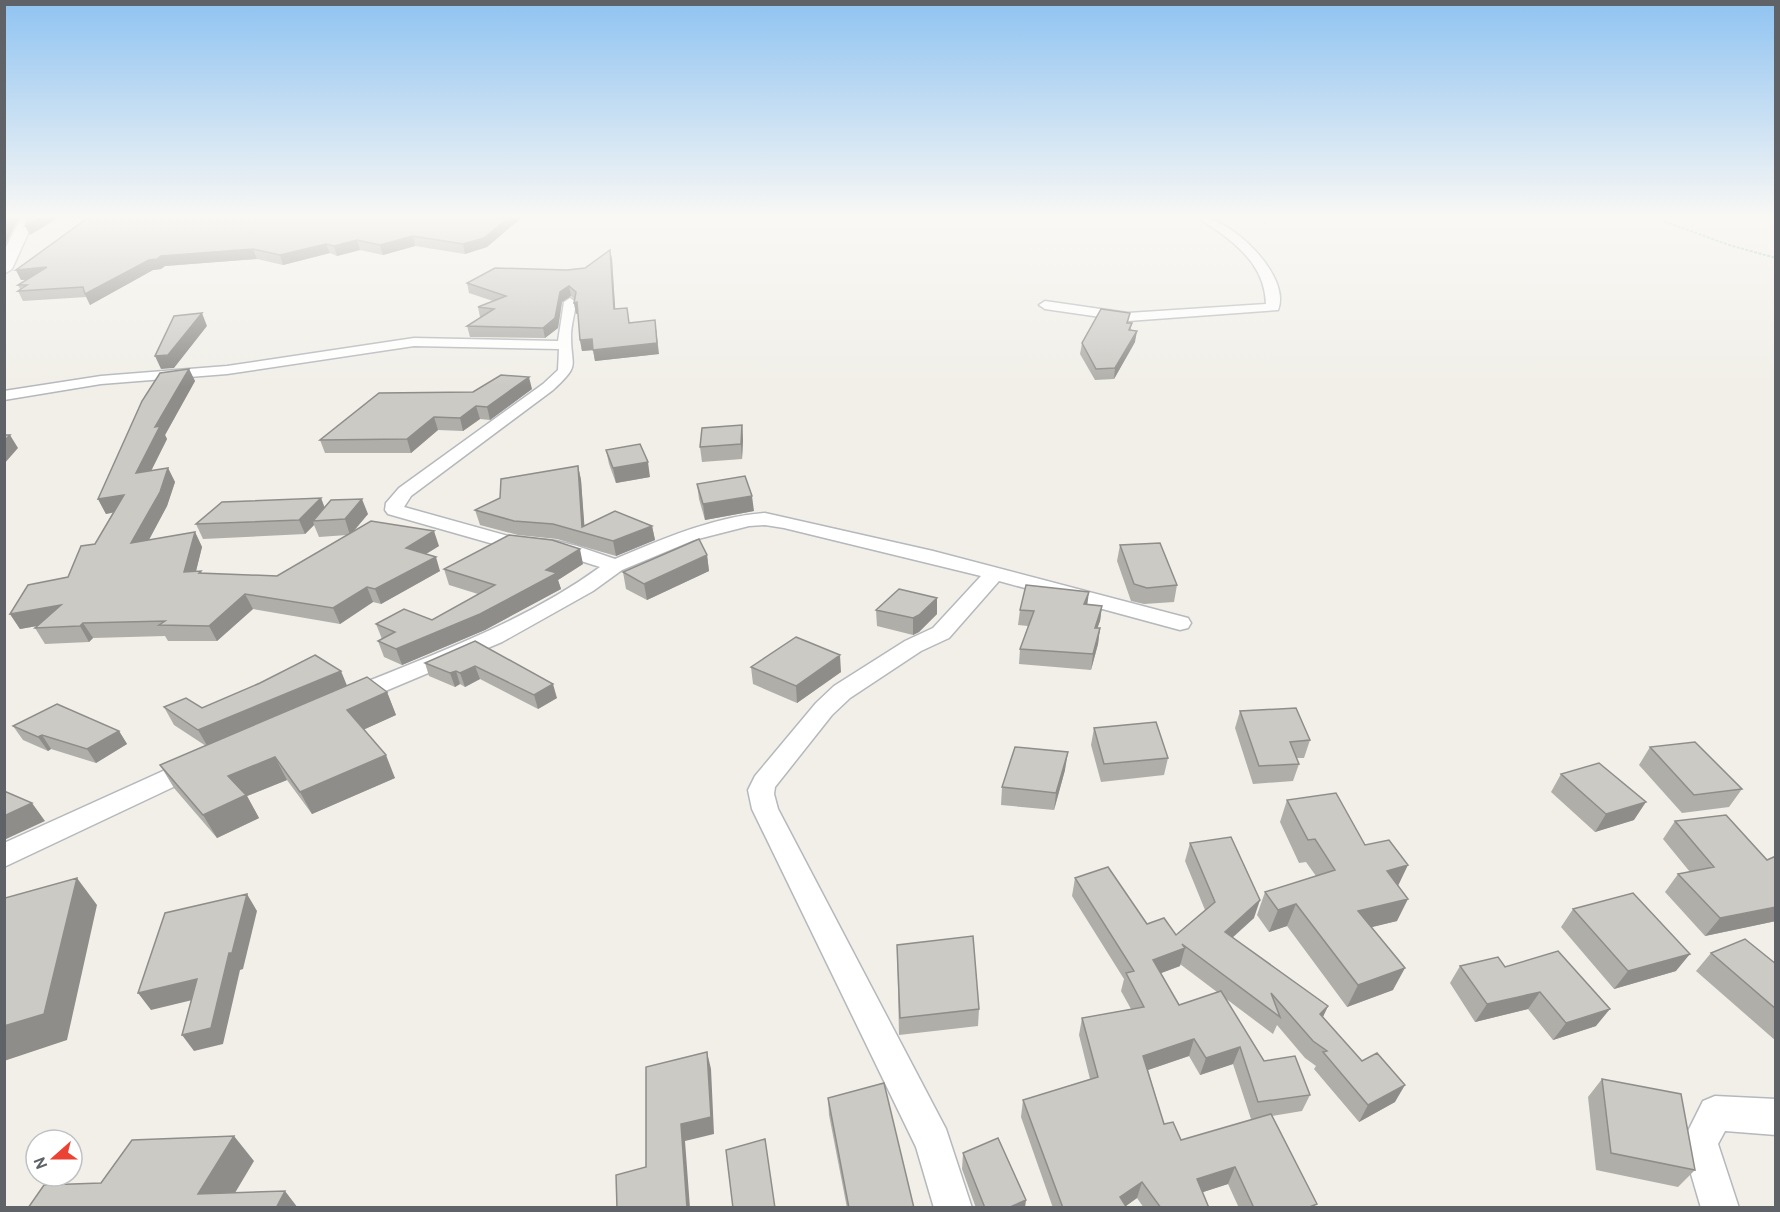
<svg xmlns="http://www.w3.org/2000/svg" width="1780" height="1212" viewBox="0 0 1780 1212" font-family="Overpass,sans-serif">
<rect width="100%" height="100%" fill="#f1efe8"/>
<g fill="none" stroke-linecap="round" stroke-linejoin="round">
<defs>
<path id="street" d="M1199 217C1230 217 1292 276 1278 310L1128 321 1045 309 1039 305 1045 301 1128 313 1266 304C1265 272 1246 252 1222 234 1214 228 1205 224 1199 217Z
M570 298 576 302C575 313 571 325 571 336 571 368 581 364 553 390L411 496 404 507 512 537 556 541 577 546 615 559C663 539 713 517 765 513L933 551 1188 618 1191 623 1188 628 1180 630 999 581 949 638 921 651 850 698 832 715 775 787 774 794 778 809 946 1129 972 1208H934L916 1147 752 809 748 790 755 776 816 703 834 686 905 641 933 628 981 576 784 528 765 525 749 526 694 540 622 570 593 591 502 642 352 705 344 703 340 697 344 691C431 655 523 623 600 567L556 553 504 547 388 514 385 510 386 503 399 488 543 384 558 370 559 349 414 346 227 374 101 384 4 400V391L101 376 227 366 414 338 558 341 564 302Z
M194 757 203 759 207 766 203 773 4 867V843Z
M1715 1096 1776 1099V1135L1725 1131 1718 1144 1739 1208H1701L1682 1143 1703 1101Z"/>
<path id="secondary" d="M21 217 35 218 12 269 4 274V251Z"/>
</defs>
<use href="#street" stroke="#b5b8bc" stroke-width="3"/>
<use href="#secondary" stroke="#b6babf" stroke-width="3"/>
<path stroke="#9cc7a9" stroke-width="2" stroke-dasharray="3 1.5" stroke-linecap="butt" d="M1652 217 1729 245 1776 258"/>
<use href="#street" fill="#fff" fill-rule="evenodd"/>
<use href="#secondary" fill="#fff" fill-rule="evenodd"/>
</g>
<path fill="#afaea9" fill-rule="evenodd" d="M89 217H522L487 247 465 254 415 246 383 255 360 250 337 256 330 253 283 265 257 259 165 266 161 269 153 270 90 305 86 297 23 301 18 291 20 289 18 285 27 280H21L16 270Z
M610 250 612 259 615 309 630 323 659 354 595 361 593 350 582 351 580 340 578 313 576 314 574 303 575 300 571 296 562 302 558 328 545 338 470 337 467 326 481 317H480L478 307 493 301 469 293 467 283 585 268Z
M1129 323 1135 342 1114 379 1095 380 1080 354 1082 343Z
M189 369 195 381 165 435 167 439 151 471 168 468 175 482 167 506 149 540 195 532 202 547 196 571H201L202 574 277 576 347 535 319 537 314 525 305 534 203 539 196 524 321 498 325 508 368 514 354 531 439 546 426 554 440 571 381 604 373 602 340 624 253 609 217 641H168L165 636 93 638 89 642 45 644 35 628 37 626 20 629 10 614 68 577 95 544 113 512 106 514 98 499Z
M532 389 490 420 480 419 463 431 438 430 411 453H325L320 440 473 392Z
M742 425 743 440 742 459 702 462 700 447Z
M606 450 650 477 616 483 609 464Z
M578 466 581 480 584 526H652L655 540 616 556 557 539 518 535 480 525 475 510Z
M697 484 754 511 705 520 699 499Z
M1120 545 1177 585 1174 602 1144 604 1131 601 1117 561Z
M707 555 709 571 647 600 626 589 623 572Z
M583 564 558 580 561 589 485 630 402 665 384 657 378 641 382 639 376 624 432 620 478 594 449 585 444 569Z
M937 598V614L919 632 913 635 877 626 876 610Z
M1087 605 1102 606 1100 621 1097 628H1100L1098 644 1091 670 1019 664 1020 649 1028 626 1018 625 1020 610Z
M475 641 557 698 538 709 480 679 465 687 460 684 455 687 429 676 425 663Z
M751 667 841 672 797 703 753 684Z
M347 686 387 692 396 715 363 730 395 778 312 814 287 780 247 796 259 818 217 838 174 788 160 765 206 746 174 725 164 707 202 708Z
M1240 711 1310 740 1304 758H1296L1299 764 1293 781 1253 784 1235 728Z
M13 726 119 731 127 744 96 763 51 749 48 751 23 740Z
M1094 728 1168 758 1164 775 1101 782 1091 745Z
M1650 747 1742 789 1729 807 1682 813 1639 765Z
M1065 770 1054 810 1001 805 1002 787Z
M1561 774 1634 820 1595 832 1551 792Z
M1287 800 1365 845 1398 885 1397 921 1371 927 1393 990 1347 1007 1287 926 1269 932 1257 915 1265 892 1316 876 1306 862 1299 863 1280 822Z
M1675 821 1767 860 1776 856V921L1705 936 1665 892 1678 874 1690 872 1663 839Z
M1190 843 1254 918 1232 937 1328 1006 1323 1017 1395 1102 1359 1122 1314 1069 1316 1066 1305 1058 1277 1025 1273 1034 1225 998 1264 1061 1310 1095 1302 1111 1272 1116 1315 1208H1239L1228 1184 1203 1192 1209 1208H1144L1137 1198 1126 1206 1127 1208H1053L1021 1117 1023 1100 1090 1079 1079 1035 1082 1018 1131 1009 1121 991 1124 979 1072 896 1075 878 1147 924 1176 935 1205 910 1185 861ZM1180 964 1217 992 1179 1005 1161 973 1180 966ZM1189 1056 1200 1075 1233 1064 1251 1119 1257 1118 1181 1140 1164 1124 1148 1070Z
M1573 909 1676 971 1614 989 1561 927Z
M897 945 979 1009 978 1026 899 1035Z
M1711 953 1776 964V1041L1696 971Z
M1460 966 1505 967 1596 1026 1553 1040 1528 1009 1475 1022 1450 983Z
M1602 1079 1695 1170 1678 1187 1596 1170 1588 1097Z
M828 1098 914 1208H847L829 1115Z
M963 1153 1025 1208H976L962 1169Z"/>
<path fill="#8f8d8a" d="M10 217H19L4 247V227Z
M40 217H60L30 235 25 226Z
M509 217H522L487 247 465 254 463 244Z
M413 236 415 246 383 255 380 245Z
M357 240 360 250 337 256 334 246Z
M326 244 330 253 283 265 280 255Z
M253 249 257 259 165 266 161 269 153 270 90 305 85 294 149 260 161 256Z
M610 250 612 259 616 320 614 309Z
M47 267 53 278 21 280 16 270Z
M569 286 571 296 562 302 558 328 545 338 543 328 560 292Z
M577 302 579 312 576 314 574 303Z
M202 313 207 326 174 368 161 369 155 356Z
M655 320 659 354 595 361 593 350Z
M1137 331 1135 342 1114 379 1115 368Z
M592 339 594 350 582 351 580 340Z
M189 369 195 381 165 435 167 439 143 487 136 473 155 427Z
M529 377 532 389 490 420 487 407Z
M476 406 480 419 463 431 460 418Z
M434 417 438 430 411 453 407 439Z
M742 425 743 440 742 459 741 444Z
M10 435 18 448 4 464V441Z
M648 462 650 477 616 483 613 468Z
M578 466 581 480 585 533 582 527Z
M168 468 175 482 167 506 139 558 131 543Z
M124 495 131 509 106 514 98 499Z
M752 496 754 511 705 520 703 504Z
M321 498 326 512 313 521 314 525 305 534 299 520Z
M362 499 368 514 350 535 345 519Z
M652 526 655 540 616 556 613 541Z
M434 531 439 546 411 563 406 548Z
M195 532 202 547 192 587 184 572Z
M580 549 583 564 558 580 561 589 485 630 402 665 396 649 546 570Z
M707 555 709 571 647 600 644 584Z
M436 557 440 571 381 604 375 589Z
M367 587 373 602 340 624 333 608Z
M1089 592 1087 607 1084 604Z
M245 594 253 609 217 641 209 626Z
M937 598V614L919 632 913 635V618Z
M61 605 71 620 20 629 10 614Z
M1102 606 1100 621 1092 643 1095 628Z
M83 623 93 638 89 642 80 626Z
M1100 628 1098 644 1091 670 1093 654Z
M840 655 841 672 797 703 796 686Z
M475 666 480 679 465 687 460 673Z
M341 671 348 688 208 747 198 730Z
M456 671 460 684 455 687 450 673Z
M553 684 557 698 538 709 534 695Z
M387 692 396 715 356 733 347 710Z
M119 731 127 744 96 763 87 749Z
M42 735 51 749 48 751 38 737Z
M1068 752 1065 770 1054 810 1056 793Z
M386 755 395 778 312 814 300 792Z
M275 757 287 780 247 796 259 818 217 838 203 815 228 776Z
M1646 802 1634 820 1595 832 1606 814Z
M32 803 45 821 4 840V816Z
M1408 865 1397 888 1387 871Z
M77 878 97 905 67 1040 4 1061V1026Z
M247 894 257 911 243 969 240 970 223 1044 194 1051 182 1035 229 953Z
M1408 899 1397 921 1348 933 1358 911Z
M1260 900 1254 918 1219 950 1225 932Z
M1296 904 1287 926 1269 932 1278 910Z
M1776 907V921L1705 936 1720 918Z
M1185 948 1180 966 1148 978 1153 960Z
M1690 954 1676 971 1614 989 1628 971Z
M1405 968 1393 990 1347 1007 1358 985Z
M197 979 209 996 151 1010 138 993Z
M1540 992 1528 1009 1475 1022 1487 1004Z
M1328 1006 1320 1023V1014Z
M1610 1009 1596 1026 1553 1040 1566 1023Z
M1194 1039 1189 1056 1139 1073 1143 1056Z
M1240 1047 1233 1064 1200 1075 1206 1058Z
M707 1052 711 1069 714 1134 685 1141 690 1208H687L681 1124Z
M1405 1085 1395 1102 1359 1122 1368 1105Z
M234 1136 254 1161 226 1208 198 1194Z
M1235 1167 1228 1184 1191 1196 1197 1179Z
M1142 1182 1137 1198 1123 1208 1120 1197Z
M285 1191 298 1208H276Z
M1026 1200 1025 1208H1008Z"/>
<path fill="#cccac5" stroke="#8f8d8a" stroke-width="1.5" d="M4 217H10L4 227Z
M29 217H40L25 226Z
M89 217H509L484 238 463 244 413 236 380 245 357 240 334 246 326 244 280 255 253 249 161 256 157 259 149 260 85 294 83 287 18 291 27 285H18L47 267 16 270Z
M610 250 614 309 627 308 629 323 655 320 657 343 593 350 592 339 580 340 577 302 574 303 576 292 569 286 560 292 555 318 543 328 467 326 494 309 478 307 506 296 467 283 495 268 567 270 585 268Z
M1101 309 1130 313 1127 323H1132L1129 330 1137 331 1115 368 1096 369 1082 343Z
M202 313 168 355 155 356 174 316Z
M189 369 155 427 160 426 136 473 168 468 160 492 131 543 195 532 184 572 201 571 199 573 277 576 371 521 434 531 406 548 436 557 375 589 367 587 333 608 245 594 209 626 159 625 165 621 83 623 80 626 35 628 61 605 10 614 28 585 68 577 81 546 95 544 124 495 98 499 142 401 160 373Z
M501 375 529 377 487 407 476 406 460 418 434 417 407 439 320 440 379 393 473 392Z
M742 425 741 444 700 447 702 428Z
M4 435H10L4 441Z
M640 444 648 462 613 468 606 450Z
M578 466 582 527 615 511 652 526 613 541 553 524 514 521 475 510 500 498 501 479Z
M745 476 752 496 703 504 697 484Z
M321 498 299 520 196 524 222 502Z
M362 499 345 519 313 521 331 500Z
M509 535 552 540 580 549 546 570 557 573 480 614 396 649 378 641 395 632 376 624 404 609 432 620 495 585 444 569Z
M699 539 707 555 644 584 623 572Z
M1160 543 1177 585 1147 588 1134 584 1120 545Z
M1026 585 1089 592 1084 604 1102 606 1095 628H1100L1093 654 1020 649 1034 611 1020 610Z
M899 589 937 598 919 615 913 618 876 610Z
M796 637 840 655 796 686 751 667Z
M475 641 553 684 534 695 475 666 460 673 456 671 450 673 425 663Z
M315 655 341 671 198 730 164 707 186 698 202 708 260 683Z
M367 677 387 692 347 710 386 755 300 792 275 757 228 776 246 795 203 815 160 765Z
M57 704 119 731 87 749 42 735 38 737 13 726Z
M1296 708 1310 740 1290 742 1299 764 1259 766 1240 711Z
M1156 722 1168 758 1104 764 1094 728Z
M1695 742 1742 789 1694 795 1650 747Z
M1015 747 1068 752 1056 793 1002 787Z
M1599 763 1646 802 1606 814 1561 774Z
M4 791 32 803 4 816Z
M1336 793 1365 845 1389 840 1408 865 1387 871 1408 899 1358 911 1405 968 1358 985 1296 904 1278 910 1265 892 1335 870 1315 839 1308 840 1287 800Z
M1726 815 1767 860 1776 856V907L1720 918 1678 874 1714 867 1675 821Z
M1231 837 1260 900 1225 932 1328 1006 1320 1014 1362 1061 1377 1053 1405 1085 1368 1105 1323 1052 1327 1051 1313 1041 1271 993 1280 1017 1182 944 1185 948 1153 960 1179 1005 1221 991 1264 1061 1295 1056 1310 1095 1258 1102 1240 1047 1206 1058 1194 1039 1143 1056 1164 1124 1173 1122 1181 1140 1271 1114 1317 1204 1307 1208H1254L1235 1167 1197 1179 1209 1208H1161L1142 1182 1120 1197 1127 1208H1063L1023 1100 1098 1077 1082 1018 1144 1007 1126 973 1134 971 1075 878 1108 867 1147 924 1164 918 1176 935 1215 902 1190 843Z
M77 878 44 1014 4 1026 5 898Z
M1633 893 1690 954 1628 971 1573 909Z
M247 894 232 953H229L211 1028 182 1035 197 979 138 993 165 913Z
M973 936 979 1009 900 1018 897 945Z
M1745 939 1776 964V1009L1711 953Z
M1558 951 1610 1009 1566 1023 1540 992 1487 1004 1460 966 1498 957 1505 967Z
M707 1052 711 1117 681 1124 687 1208H617L616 1175 646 1167V1067Z
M1602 1079 1681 1094 1695 1170 1611 1153Z
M884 1083 914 1208H849L828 1098Z
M234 1136 198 1194 285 1191 276 1208H28L44 1185 101 1183 132 1140Z
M998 1138 1026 1200 1008 1208H985L963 1153Z
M765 1139 775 1208H733L726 1150Z"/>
<linearGradient id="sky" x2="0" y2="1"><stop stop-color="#8fc3f1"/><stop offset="0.56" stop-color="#f9f8f5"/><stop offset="1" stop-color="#f9f8f5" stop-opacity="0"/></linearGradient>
<rect width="1780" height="387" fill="url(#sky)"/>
<rect width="1780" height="1212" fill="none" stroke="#5f6368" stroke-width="12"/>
<g transform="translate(54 1158) rotate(249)"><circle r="28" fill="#ffffff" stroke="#bfc1c3" stroke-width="1.5"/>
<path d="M0-4.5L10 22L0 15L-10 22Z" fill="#ea4335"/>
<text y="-9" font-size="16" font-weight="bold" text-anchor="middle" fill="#5f6368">N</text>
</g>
</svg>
